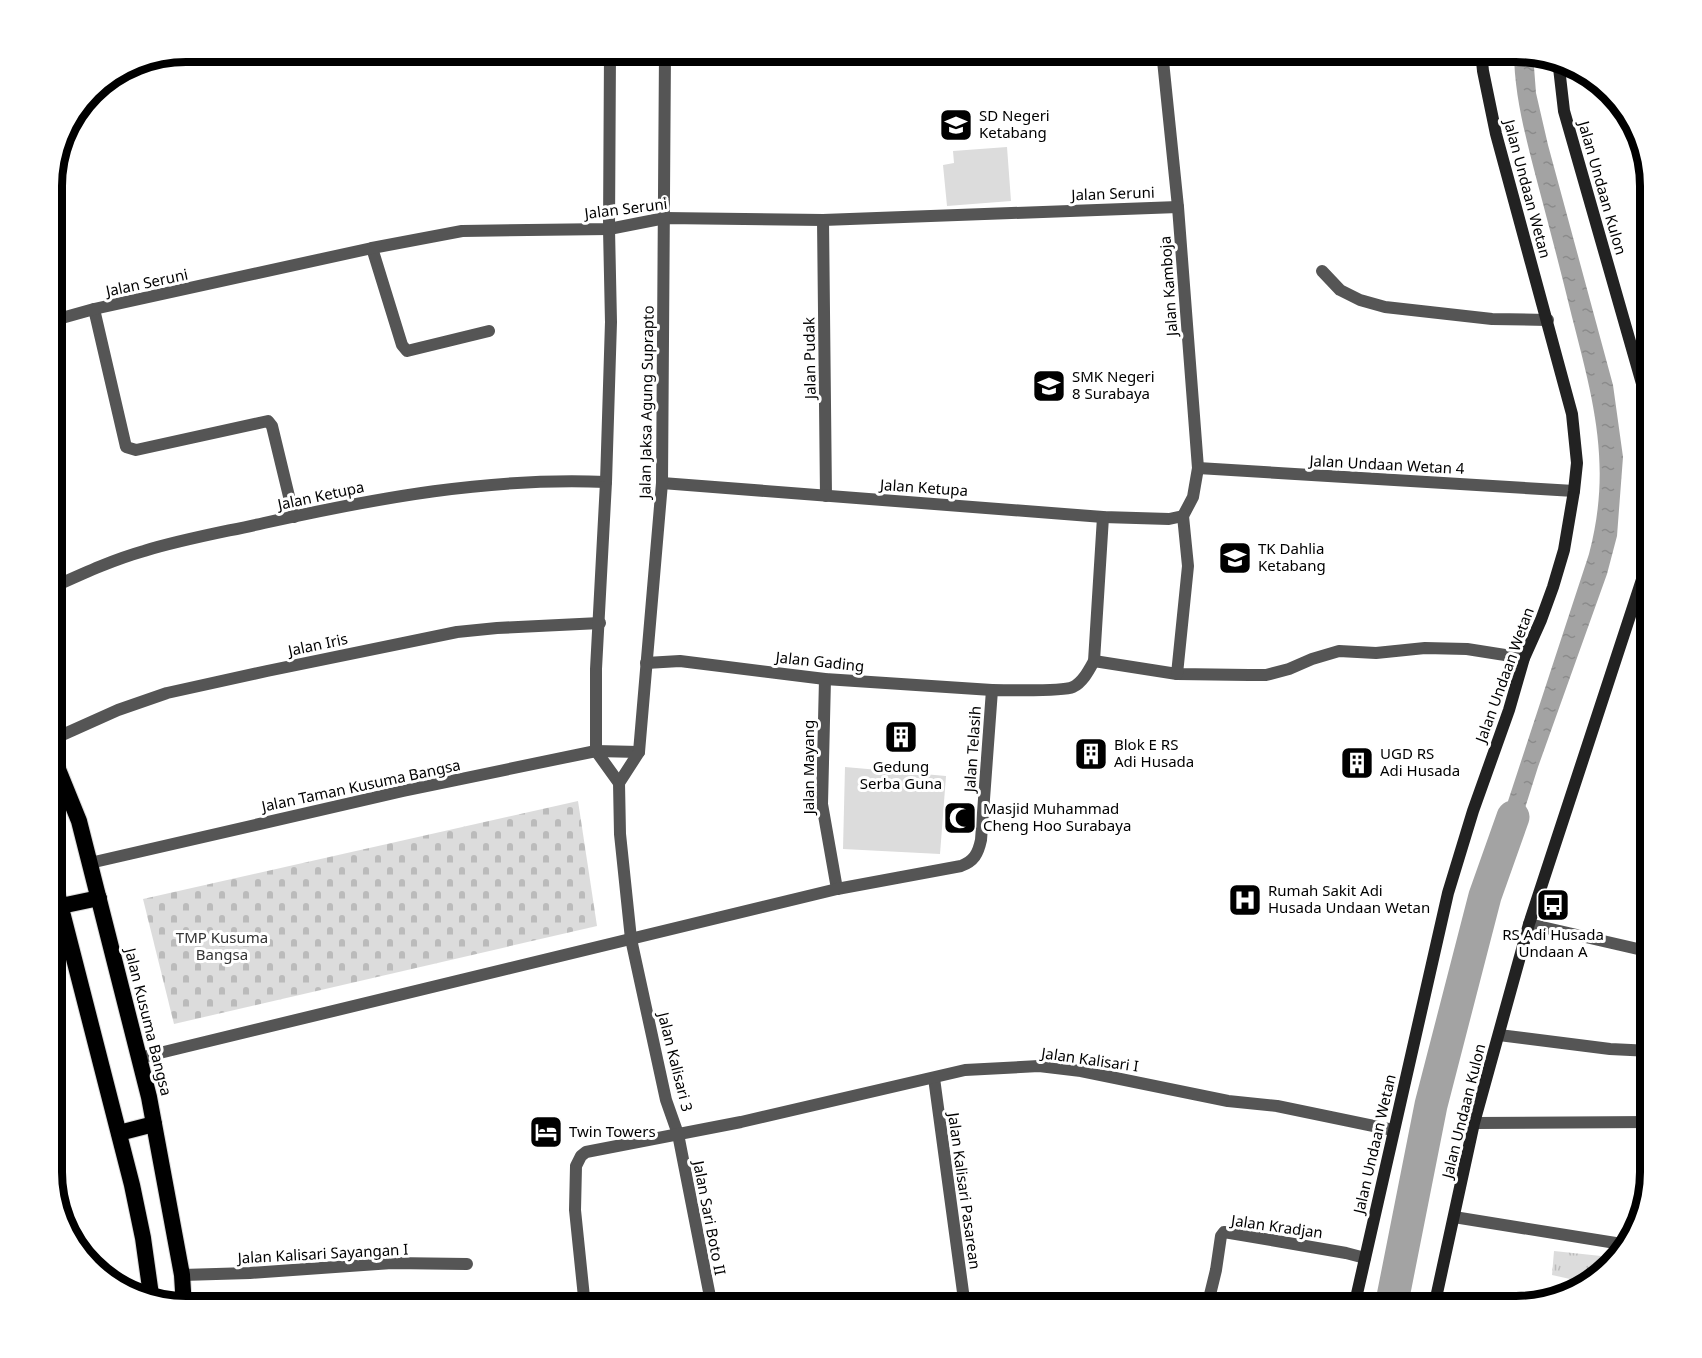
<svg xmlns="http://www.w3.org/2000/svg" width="1702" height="1358" viewBox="0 0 1702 1358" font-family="'Noto Sans',sans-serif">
<defs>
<pattern id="grass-tufts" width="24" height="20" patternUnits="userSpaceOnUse" patternTransform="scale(1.5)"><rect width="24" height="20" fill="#dcdcdc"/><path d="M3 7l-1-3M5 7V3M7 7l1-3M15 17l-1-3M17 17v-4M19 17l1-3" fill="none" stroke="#bbb"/></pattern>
<pattern id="cemetery-stones" width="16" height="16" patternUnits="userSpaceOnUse" patternTransform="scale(1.5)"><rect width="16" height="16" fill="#dcdcdc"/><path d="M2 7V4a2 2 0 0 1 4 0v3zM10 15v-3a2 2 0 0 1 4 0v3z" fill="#bbb"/></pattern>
<pattern id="water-ripples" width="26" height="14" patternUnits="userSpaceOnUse" patternTransform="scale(1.5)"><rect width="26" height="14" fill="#a3a3a3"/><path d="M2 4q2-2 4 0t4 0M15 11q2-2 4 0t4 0" fill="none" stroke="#8b8b8b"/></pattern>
</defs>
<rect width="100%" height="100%" fill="#fff"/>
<path fill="url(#grass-tufts)" d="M1554,1251l66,7 -44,35 -7,2 1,-16 -18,-4z"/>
<path fill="url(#cemetery-stones)" d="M578,801l19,125 -423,98 -31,-125z"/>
<g fill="#dcdcdc">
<path d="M1007,147l4,54 -64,5 -4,-41 11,-2 -1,-12z"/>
<path d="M845,767l101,9 -6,78 -97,-5z"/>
</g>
<path fill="url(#water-ripples)" d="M1514,51l19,3 3,39 12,52 65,240 10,72 -6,79 -10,38 -69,193 -30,95 -18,-6 99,-302c23,-87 5,-152 -17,-237 -11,-45 -23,-91 -35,-136 -11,-43 -23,-86 -23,-130z"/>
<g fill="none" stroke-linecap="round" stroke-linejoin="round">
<path stroke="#a3a3a3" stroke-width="33" d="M1391,1307l40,-202 54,-209 28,-79"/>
<g stroke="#dbdbdb" stroke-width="18">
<g id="trunk">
<path d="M51,752l28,69 70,276 33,178 2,32"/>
<path d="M51,869l81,316 11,53 9,64"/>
<path d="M61,906l38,-8"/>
<path d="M119,1133l35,-9"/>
</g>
</g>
<g stroke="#555" stroke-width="12">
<path d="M1162,51l16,156 20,261 -5,29 -10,19"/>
<path d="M823,220l3,276"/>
<path d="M372,248l30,97 5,6 82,-20"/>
<path d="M1322,271l18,19 20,10 25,7 107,12 56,1"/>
<path d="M94,309l32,138 10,3 132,-29 4,5 22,91"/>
<path d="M51,321l43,-12 278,-61 90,-17 147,-2 56,-11 158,2 355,-13"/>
<path d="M1198,468l376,23"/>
<path d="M662,483l441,34 66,2 14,-3"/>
<path d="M51,588c31,-14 61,-28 93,-37 39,-12 80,-19 120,-28 113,-25 226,-46 342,-41"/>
<path d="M1094,661l83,13 72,1h17l23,-6 23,-10 27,-8 37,2 49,-5 42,1 57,9"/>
<path d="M646,663l34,-2 145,18 167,11"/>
<path d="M1177,674l11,-108 -5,-50"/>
<path d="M825,679l-3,125 15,85"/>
<path d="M51,740l67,-30 49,-17 100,-22 190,-39 40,-4 103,-5"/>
<path d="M90,863l313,-72 193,-40 43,1"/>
<path d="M1529,924l122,28"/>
<path d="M1499,1035l111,14 41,2"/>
<path d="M139,1058l698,-169 124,-23c13,-5 17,-12 20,-26l11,-150c16,0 69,2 81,-3 10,-5 16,-17 21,-26l9,-144"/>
<path d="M934,1078l31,229"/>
<path d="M1474,1123l177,-1"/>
<path d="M678,1134l34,173"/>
<path d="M1454,1217l174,28"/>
<path d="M182,1275l68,-2 142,-10 75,1"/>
<path d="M1207,1307l9,-37 5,-34 3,-4 122,21 19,5"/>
</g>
<g stroke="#555" stroke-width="12">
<path d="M610,51l-1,178 2,93 -5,160 -10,187v82l23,32 1,51 11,105 35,161 12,34"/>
<path d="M619,783l20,-31 23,-269 3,-432"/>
<path d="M585,1307l-10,-97 1,-44 5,-10 5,-4 155,-30 224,-52 74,-4 42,5 147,30 49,5 116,24"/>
</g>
<g stroke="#222" stroke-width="12">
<path d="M1558,59l6,52 81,283 6,35"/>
<path d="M1354,1307l94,-414 25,-82 36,-101 15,-52 17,-38 12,-33 11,-37 10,-59 3,-28 -5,-49 -76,-280 -13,-63 -2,-20"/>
<path d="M1434,1307l40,-184 55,-199 122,-372"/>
</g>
<use href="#trunk" stroke="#000" stroke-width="16"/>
</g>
<defs>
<g id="school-square" transform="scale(1.725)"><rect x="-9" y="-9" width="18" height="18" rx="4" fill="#000" stroke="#fff"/><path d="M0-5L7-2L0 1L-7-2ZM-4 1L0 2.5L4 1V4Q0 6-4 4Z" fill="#fff"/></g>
<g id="building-square" transform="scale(1.725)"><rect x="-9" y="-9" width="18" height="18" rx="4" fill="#000" stroke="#fff"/><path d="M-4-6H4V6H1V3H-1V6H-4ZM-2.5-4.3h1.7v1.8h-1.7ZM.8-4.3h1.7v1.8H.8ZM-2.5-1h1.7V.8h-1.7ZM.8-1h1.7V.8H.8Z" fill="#fff"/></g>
<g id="mosque-square" transform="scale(1.725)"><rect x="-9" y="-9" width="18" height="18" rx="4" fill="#000" stroke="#fff"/><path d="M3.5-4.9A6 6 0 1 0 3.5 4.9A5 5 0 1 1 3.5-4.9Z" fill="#fff"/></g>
<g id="hospital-square" transform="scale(1.725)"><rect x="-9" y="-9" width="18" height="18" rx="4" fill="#000" stroke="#fff"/><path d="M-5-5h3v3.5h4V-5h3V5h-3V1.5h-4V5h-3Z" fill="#fff"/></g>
<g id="bus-square" transform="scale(1.725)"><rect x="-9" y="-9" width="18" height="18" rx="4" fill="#000" stroke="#fff"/><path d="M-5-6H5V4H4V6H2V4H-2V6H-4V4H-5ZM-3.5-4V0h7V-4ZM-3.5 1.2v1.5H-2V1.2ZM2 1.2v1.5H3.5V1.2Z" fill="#fff"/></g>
<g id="hotel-square" transform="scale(1.725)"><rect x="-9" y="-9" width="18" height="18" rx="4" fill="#000" stroke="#fff"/><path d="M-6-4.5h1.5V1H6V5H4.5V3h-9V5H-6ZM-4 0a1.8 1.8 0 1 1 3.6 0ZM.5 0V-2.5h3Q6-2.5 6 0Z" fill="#fff"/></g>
</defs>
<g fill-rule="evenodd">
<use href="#school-square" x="956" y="125"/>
<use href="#school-square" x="1049" y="386"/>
<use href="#school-square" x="1235" y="558"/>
<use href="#building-square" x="901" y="737"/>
<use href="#building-square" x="1091" y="754"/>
<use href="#building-square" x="1357" y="763"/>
<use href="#mosque-square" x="960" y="818"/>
<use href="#hospital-square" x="1245" y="900"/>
<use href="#bus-square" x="1553" y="905"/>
<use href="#hotel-square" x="546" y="1132"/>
</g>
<g text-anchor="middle" stroke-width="6" stroke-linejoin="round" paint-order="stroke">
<g font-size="15" fill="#000" stroke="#fff" text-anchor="start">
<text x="979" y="121">SD Negeri<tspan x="979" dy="17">Ketabang</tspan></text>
<text x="1072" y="382">SMK Negeri<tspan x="1072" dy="17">8 Surabaya</tspan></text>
<text x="1258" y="554">TK Dahlia<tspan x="1258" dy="17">Ketabang</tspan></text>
<text x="1114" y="750">Blok E RS<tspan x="1114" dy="17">Adi Husada</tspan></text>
<text x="1380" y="759">UGD RS<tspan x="1380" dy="17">Adi Husada</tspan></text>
<text x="901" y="772" text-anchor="middle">Gedung<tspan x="901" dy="17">Serba Guna</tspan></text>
<text x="983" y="814">Masjid Muhammad<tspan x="983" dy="17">Cheng Hoo Surabaya</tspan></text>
<text x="1268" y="896">Rumah Sakit Adi<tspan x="1268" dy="17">Husada Undaan Wetan</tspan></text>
<text x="1553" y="940" text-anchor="middle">RS Adi Husada<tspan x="1553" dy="17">Undaan A</tspan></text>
<text x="569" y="1137">Twin Towers</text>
</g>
<g font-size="15" fill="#000" stroke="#fff">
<text transform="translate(1602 188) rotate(74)" y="5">Jalan Undaan Kulon</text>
<text transform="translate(1527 189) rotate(75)" y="5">Jalan Undaan Wetan</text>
<text transform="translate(1113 194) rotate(-2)" y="5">Jalan Seruni</text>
<text transform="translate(626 209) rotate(-7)" y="5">Jalan Seruni</text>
<text transform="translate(147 283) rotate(-12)" y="5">Jalan Seruni</text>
<text transform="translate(1169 286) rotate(-94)" y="5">Jalan Kamboja</text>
<text transform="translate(810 358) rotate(-91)" y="5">Jalan Pudak</text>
<text transform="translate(647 402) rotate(-89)" y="5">Jalan Jaksa Agung Suprapto</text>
<text transform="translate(1387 465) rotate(3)" y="5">Jalan Undaan Wetan 4</text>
<text transform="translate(924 488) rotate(4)" y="5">Jalan Ketupa</text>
<text transform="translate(321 496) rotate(-12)" y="5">Jalan Ketupa</text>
<text transform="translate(318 645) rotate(-12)" y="5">Jalan Iris</text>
<text transform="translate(820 662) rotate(6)" y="5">Jalan Gading</text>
<text transform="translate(1505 675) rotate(-70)" y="5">Jalan Undaan Wetan</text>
<text transform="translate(973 749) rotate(-86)" y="5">Jalan Telasih</text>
<text transform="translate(809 767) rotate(-90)" y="5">Jalan Mayang</text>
<text transform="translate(361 786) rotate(-12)" y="5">Jalan Taman Kusuma Bangsa</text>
<text transform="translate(148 1022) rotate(76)" y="5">Jalan Kusuma Bangsa</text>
<text transform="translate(1090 1060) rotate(8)" y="5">Jalan Kalisari I</text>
<text transform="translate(675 1062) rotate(76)" y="5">Jalan Kalisari 3</text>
<text transform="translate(1464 1111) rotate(-76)" y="5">Jalan Undaan Kulon</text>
<text transform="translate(1375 1144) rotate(-77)" y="5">Jalan Undaan Wetan</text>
<text transform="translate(964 1191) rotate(82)" y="5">Jalan Kalisari Pasarean</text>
<text transform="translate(709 1218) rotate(79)" y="5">Jalan Sari Boto II</text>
<text transform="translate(1277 1227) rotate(8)" y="5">Jalan Kradjan</text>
<text transform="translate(323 1254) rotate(-3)" y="5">Jalan Kalisari Sayangan I</text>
</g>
<g font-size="15" fill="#333" stroke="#fff">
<text x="222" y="943">TMP Kusuma<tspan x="222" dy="17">Bangsa</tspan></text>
</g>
</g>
<path d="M0 0H1702V1358H0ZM186 62H1516A124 124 0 0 1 1640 186V1172A124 124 0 0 1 1516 1296H186A124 124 0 0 1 62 1172V186A124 124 0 0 1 186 62Z" fill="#fff" fill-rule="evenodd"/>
<path fill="none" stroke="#000" stroke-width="8" d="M186 62H1516A124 124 0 0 1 1640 186V1172A124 124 0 0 1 1516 1296H186A124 124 0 0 1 62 1172V186A124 124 0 0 1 186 62Z"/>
</svg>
